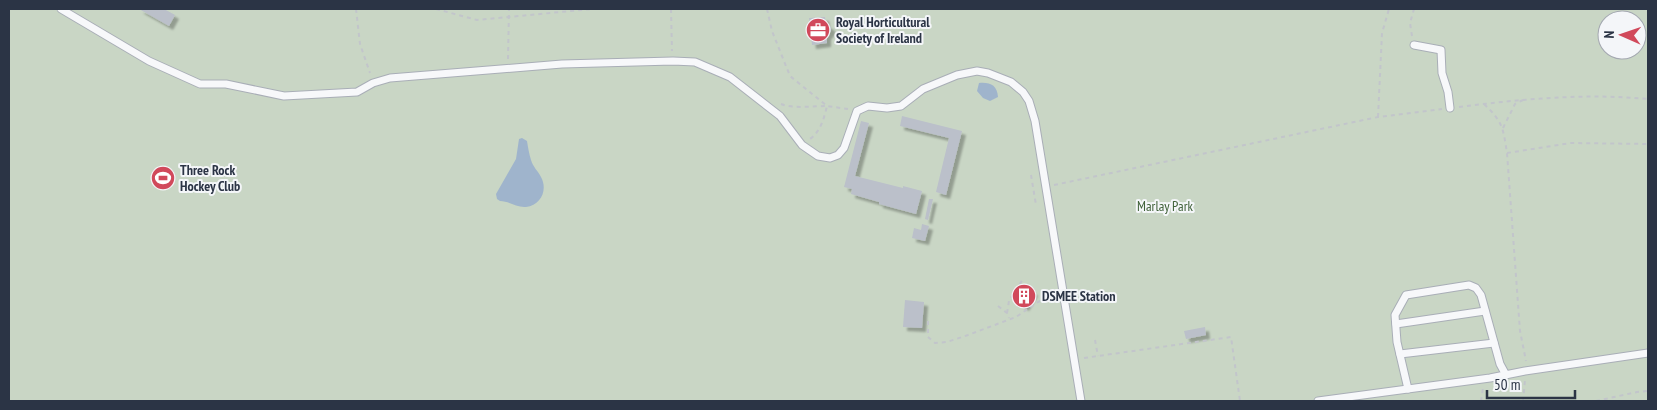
<svg xmlns="http://www.w3.org/2000/svg" width="1657" height="410" viewBox="0 0 1657 410" font-family="'PT Sans Narrow',sans-serif">
<defs>
<filter id="shadow"><feDropShadow dx="4" dy="4" stdDeviation="1" flood-color="#0004"/></filter>
</defs>
<rect width="100%" height="100%" fill="#e4e7ec"/>
<path fill="#c9d6c5" fill-rule="evenodd" d="M9,9h1639v392h-1639zM1607,20h30v30h-30z"/>
<g fill="#9fb4cc">
<path d="M979,83c11,-1 18,2 19,14l-8,4 -7,-3 -6,-7z"/>
<path d="M522,138l5,3c1,6 2,13 4,19 2,7 7,11 10,17 7,13 0,28 -15,30 -9,1 -17,-6 -26,-6l-3,-2 -1,-5 20,-35 3,-20z"/>
</g>
<g fill="#bbc0ca" filter="url(#shadow)">
<path d="M139,9h25l11,6 -6,11z"/>
<path d="M825,17l1,7 5,3v4l-4,5v7l-15,2 -3,-27z"/>
<path d="M902,116l60,15 -16,64 -10,-3 13,-54 -49,-12z"/>
<path d="M861,121l8,2 -14,53 48,12v-2l19,5 -6,23 -37,-10v-2l-28,-8 1,-5 -8,-2z"/>
<path d="M929,199h4l-5,21 -3,-1z"/>
<path d="M922,224l7,2 -4,15 -13,-3 2,-10 7,2z"/>
<path d="M1023,285l11,7 -9,15 -11,-7z"/>
<path d="M905,300l19,2 -2,26 -19,-1z"/>
<path d="M1205,327l1,8 -20,4 -2,-8z"/>
</g>
<g fill="none" stroke-linecap="round" stroke-linejoin="round">
<g stroke="#a9aeb7" stroke-width="9">
<g id="lane">
<path d="M61,9l88,52 51,23h26l58,12 73,-4 16,-9 17,-5 172,-14 111,-3 22,1 35,15 50,39 22,29 16,11 12,2 8,-3 6,-7 13,-37 11,-5 19,2 14,-2 22,-17 34,-14 20,-4 11,2 23,9 12,10 6,9 6,20 46,280"/>
<path d="M1414,45l27,5 1,23 6,19 2,16"/>
<path d="M1396,324l89,-13"/>
<path d="M1400,354l94,-11"/>
<path d="M1408,389l-11,-47 -2,-27 11,-20 63,-10 7,3 5,7 19,69 6,11"/>
<path d="M1318,401l172,-23 35,-7 123,-18"/>
</g>
</g>
<g stroke="#c2c5cb" stroke-width="2" stroke-dasharray="4 4" stroke-linecap="butt">
<path d="M356,9l4,35 10,29"/>
<path d="M436,9l41,11 115,-11"/>
<path d="M671,9l1,42"/>
<path d="M767,9l5,22 18,45 37,30 21,3"/>
<path d="M1412,36l-2,-13 4,-14"/>
<path d="M508,59l1,-50"/>
<path d="M781,104c13,5 32,2 46,2 -3,12 -6,25 -17,33"/>
<path d="M1484,104c19,18 19,24 23,49l13,178 6,30"/>
<path d="M1459,107c63,-8 126,-14 189,-8"/>
<path d="M1378,117l4,-84 7,-24"/>
<path d="M1503,128l12,-24 8,-4"/>
<path d="M1507,153l64,-10 77,1"/>
<path d="M1031,175l5,30"/>
<path d="M1054,185l324,-68 64,-8"/>
<path d="M998,306l9,7 2,5"/>
<path d="M1007,313l2,-12 14,-22"/>
<path d="M928,321v16l7,6 12,-1 21,-7 48,-18 22,-15 15,-7"/>
<path d="M1095,340l3,16"/>
<path d="M1084,358l147,-21 9,64"/>
<path d="M1481,401l2,-13"/>
<path d="M1523,401l2,-21"/>
<path d="M1596,401l41,-9 11,-1"/>
</g>
<use href="#lane" stroke="#f7f8fa" stroke-width="7"/>
</g>
<defs>
<g id="office-disc" transform="scale(1.25)"><circle r="9.5" fill="#d1495b" stroke="#f4f6f9"/><path d="M-6-3h4V-5.5h4V-3h4V5H-6ZM-1-4.5V-3h2v-1.5ZM-6 0V1H6V0Z" fill="#fff"/></g>
<g id="stadium-disc" transform="scale(1.25)"><circle r="9.5" fill="#d1495b" stroke="#f4f6f9"/><path d="M0-5a6.5 5 0 1 0 0 10a6.5 5 0 1 0 0-10ZM-3.5-1.8h7v3.6h-7Z" fill="#fff"/></g>
<g id="building-disc" transform="scale(1.25)"><circle r="9.5" fill="#d1495b" stroke="#f4f6f9"/><path d="M-4-6H4V6H1V3H-1V6H-4ZM-2.5-4.3h1.7v1.8h-1.7ZM.8-4.3h1.7v1.8H.8ZM-2.5-1h1.7V.8h-1.7ZM.8-1h1.7V.8H.8Z" fill="#fff"/></g>
</defs>
<g fill-rule="evenodd">
<use href="#office-disc" x="818" y="30"/>
<use href="#stadium-disc" x="163" y="178"/>
<use href="#building-disc" x="1024" y="296"/>
</g>
<g text-anchor="middle" stroke-width="4" stroke-linejoin="round" paint-order="stroke">
<g font-size="14" font-weight="bold" fill="#2b3445" stroke="#f4f6f9" text-anchor="start">
<text x="836" y="27">Royal Horticultural<tspan x="836" dy="16">Society of Ireland</tspan></text>
<text x="180" y="175">Three Rock<tspan x="180" dy="16">Hockey Club</tspan></text>
<text x="1042" y="301">DSMEE Station</text>
</g>
<g font-size="14" fill="#3f6138" stroke="#f4f6f9">
<text x="1165" y="211">Marlay Park</text>
</g>
</g>
<rect width="1657" height="410" fill="none" stroke="#2b3445" stroke-width="20"/>
<g transform="translate(1622 35) rotate(272)"><circle r="24" fill="#f4f6f9" stroke="#a4a8b1"/>
<path d="M0-4L9 19L0 12L-9 19Z" fill="#d1495b"/>
<text y="-8" font-size="14" font-weight="bold" text-anchor="middle" fill="#2b3445">N</text>
</g>
<path d="M1487 390v8h88v-8" fill="none" stroke="#2b3445" stroke-width="2.5"/>
<text x="1494" y="390" font-size="15" fill="#2b3445" stroke="#f4f6f9" stroke-width="4" paint-order="stroke">50 m</text>
</svg>
